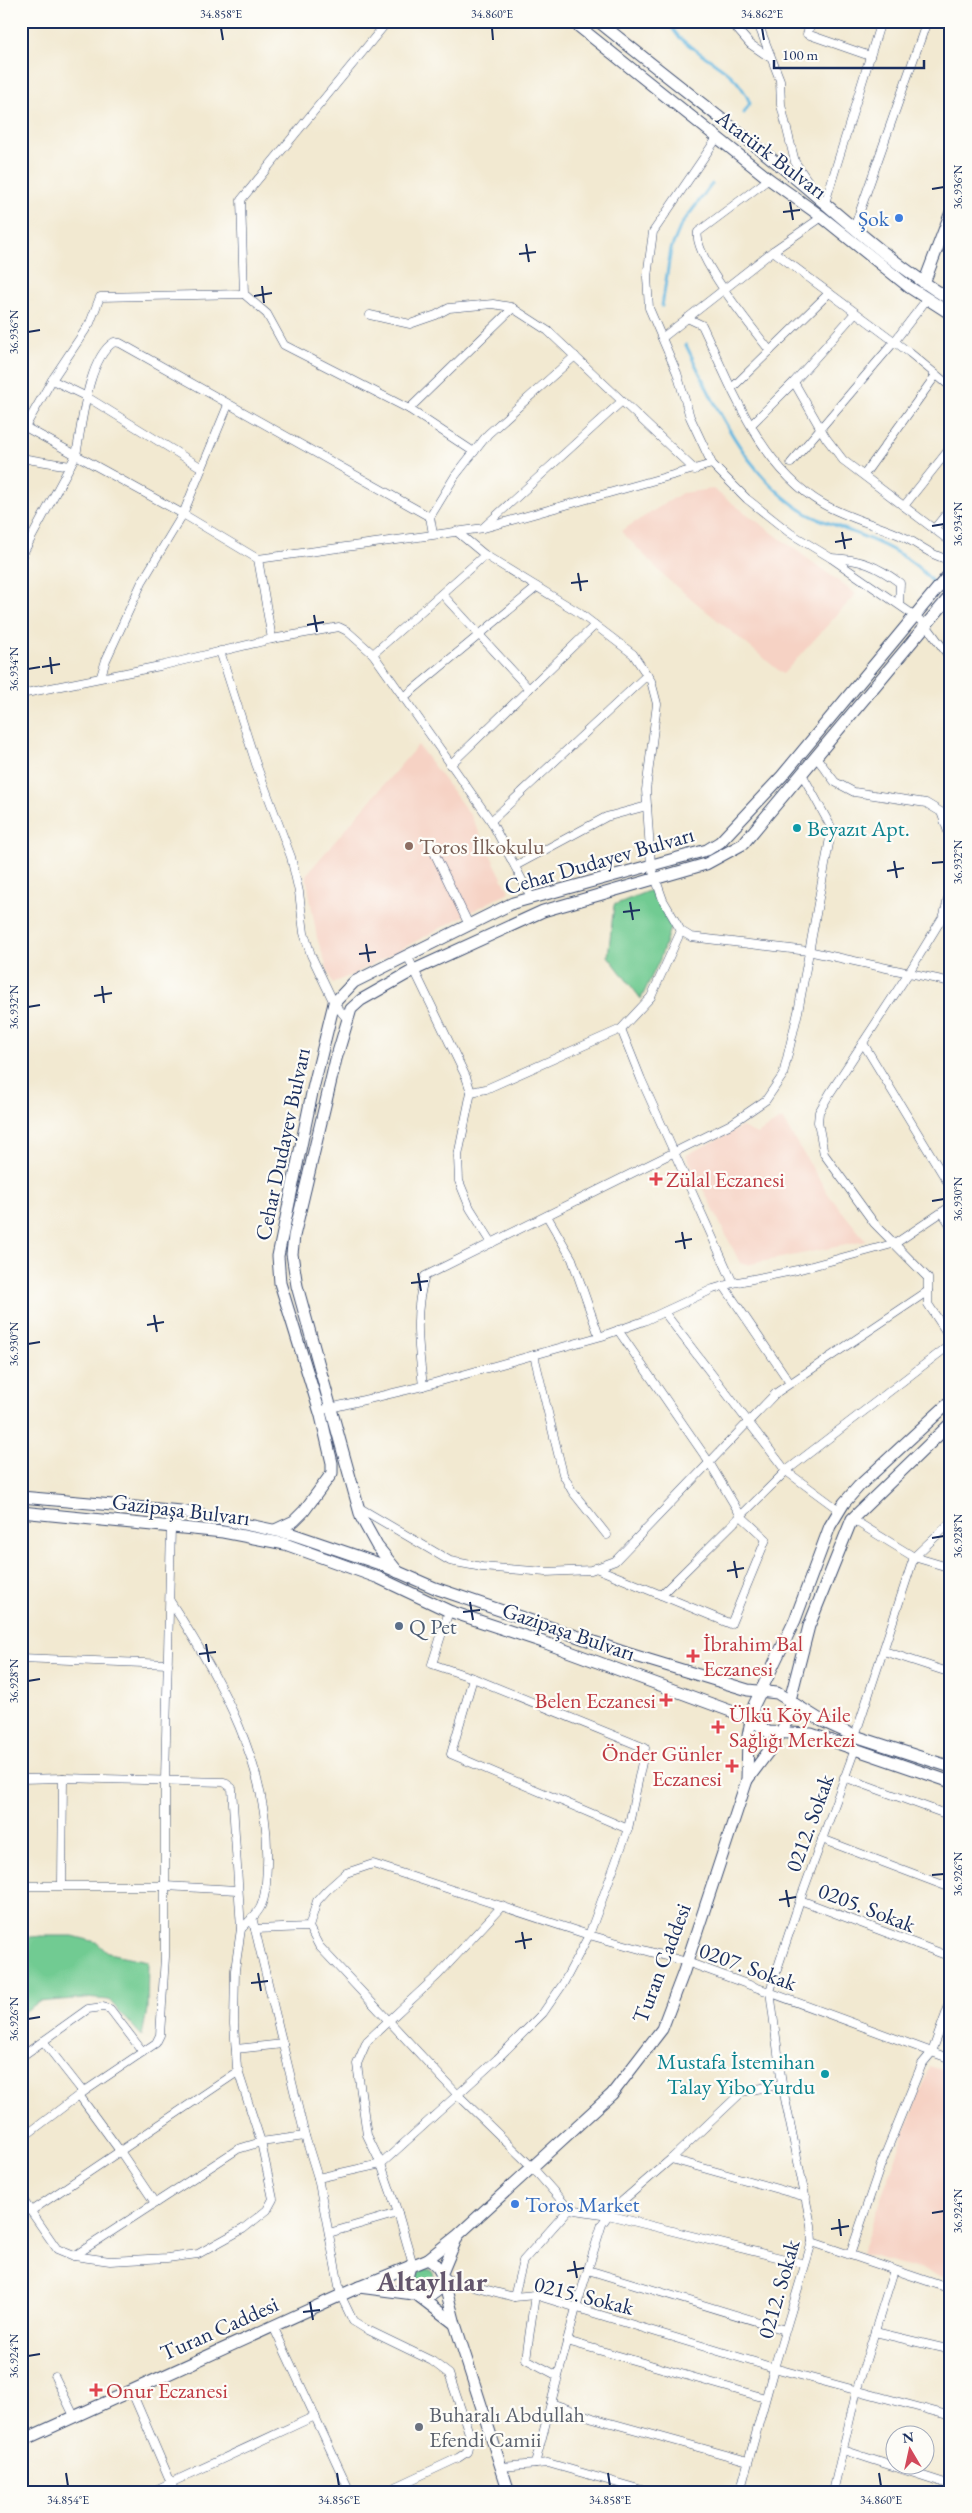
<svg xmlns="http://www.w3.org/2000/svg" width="972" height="2513" viewBox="0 0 972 2513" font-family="'EB Garamond',serif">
<rect width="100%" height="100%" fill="#fdfcf7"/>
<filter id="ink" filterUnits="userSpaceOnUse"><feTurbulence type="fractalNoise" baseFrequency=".02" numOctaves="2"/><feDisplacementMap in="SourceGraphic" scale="10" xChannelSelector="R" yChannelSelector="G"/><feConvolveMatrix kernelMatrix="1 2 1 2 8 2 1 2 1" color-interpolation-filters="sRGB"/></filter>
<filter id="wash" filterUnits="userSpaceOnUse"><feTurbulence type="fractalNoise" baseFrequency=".0096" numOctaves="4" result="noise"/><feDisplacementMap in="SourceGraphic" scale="20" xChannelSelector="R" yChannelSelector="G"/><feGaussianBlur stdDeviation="1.12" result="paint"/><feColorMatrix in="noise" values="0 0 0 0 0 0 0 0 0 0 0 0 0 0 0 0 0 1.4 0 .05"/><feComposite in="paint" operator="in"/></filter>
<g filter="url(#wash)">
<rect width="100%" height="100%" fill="#f2e9d1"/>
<g fill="#f6d2c4">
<path d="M713,489l143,105 -73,80 -117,-96 -45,-47 61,-38z"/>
<path d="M418,745l53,71 38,76 -155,82 -22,9 -15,-45 -11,-63z"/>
<path d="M782,1119l47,76 37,46 -120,24 -6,-2 -54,-108 56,-28 15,7z"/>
<path d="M929,2066l22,7v205l-90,-25z"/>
</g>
<g fill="#71cb92" stroke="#467d78">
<path d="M653,889l18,36 -11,34 -19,40 -33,-43 6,-51z"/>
<path d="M41,1936h32l23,6 12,11 40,8 -1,49 -5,26 -33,-36 -24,-2 -46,4 -18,12v-76z"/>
<circle cx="426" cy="2277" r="8"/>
</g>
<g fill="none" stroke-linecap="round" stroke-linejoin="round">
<g stroke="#65b7e0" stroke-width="3">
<path d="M668,21c3,5 7,12 11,16 26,24 56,30 71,66l-6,10"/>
<path d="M662,306l9,-57 10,-24 31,-41"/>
<path d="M686,345c30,61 59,131 120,168 12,7 25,10 38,16 32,12 68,26 90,55"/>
</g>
</g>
</g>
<g filter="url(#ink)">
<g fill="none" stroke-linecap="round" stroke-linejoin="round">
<g stroke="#3b4b6f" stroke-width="9">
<g id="street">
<path d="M388,21l-147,179 3,94 23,20 17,31 125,64 65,43"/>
<path d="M730,21l20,23 19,13"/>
<path d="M757,21l23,59 1,25 14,57 19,28"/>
<path d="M812,21l-5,13 63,22"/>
<path d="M717,138l-64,94 -6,45 2,31 28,65 13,44 22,47 35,35 43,34 41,25 84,58 11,9 25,34"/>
<path d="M769,179l-71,53c-6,23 56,98 72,119"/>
<path d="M825,203l56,-182"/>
<path d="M854,228l73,-207"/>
<path d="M773,251l137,102 41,34"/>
<path d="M370,315l40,9 26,-9 13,-7 44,-4 18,3 37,24 147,139"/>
<path d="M687,318l15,7c30,63 58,143 121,179 23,13 50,20 74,30 19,7 34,23 54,26"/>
<path d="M662,338l111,-87 49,-34"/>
<path d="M52,380l35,17 115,71"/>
<path d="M794,382l32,56 17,22 108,82"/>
<path d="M733,387l96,-94"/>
<path d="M409,409l104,-101"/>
<path d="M751,425l43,-43 61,-69"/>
<path d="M21,458l49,8"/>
<path d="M791,463l103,-121 33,-43"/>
<path d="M864,475l72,-100"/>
<path d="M904,506l47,-59"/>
<path d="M485,526l137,-125"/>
<path d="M934,529l17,-21"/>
<path d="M456,531l29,24 93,57 17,13 38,29 18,27 6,23 -11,86 5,76 12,34 18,31 10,6 117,14 143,31"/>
<path d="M433,534l-3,-17 25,-41 33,-42 87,-78"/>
<path d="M21,557l55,-102 -51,-28 27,-47 38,-57 10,-26 144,-3"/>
<path d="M831,558c30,1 46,8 69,25l-1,21"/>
<path d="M258,559l226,-31 228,-64"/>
<path d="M442,594l87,95"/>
<path d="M272,639l-14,-80 -75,-45 -107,-59c6,-29 11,-96 38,-113l6,1 310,174"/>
<path d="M220,651l36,113 35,93 8,35 5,41 7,22 23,48 13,16"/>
<path d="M373,654l112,-99"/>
<path d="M101,676l5,-16 36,-78 41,-68 45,-109"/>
<path d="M21,694l139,-28 112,-27 67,-12 8,4 26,23 118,167 40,76"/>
<path d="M403,698l134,-111"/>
<path d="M816,757l19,25 19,10 72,11 15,9 10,28"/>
<path d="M450,765l145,-140"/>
<path d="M491,821l156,-146"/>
<path d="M430,844l39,81"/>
<path d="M515,866l91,-49 41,-11"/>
<path d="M951,887l-7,28 -36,59 -78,119 -11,19 -1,10 6,32 50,69 54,55v26l23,35"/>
<path d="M407,955l59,122 5,15 -13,64 1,25 11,27 22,35"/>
<path d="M621,1029l20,50 92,204"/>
<path d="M863,1043l88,145"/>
<path d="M471,1092l15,-3 135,-60 30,-32 30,-66"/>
<path d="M942,1212l9,14"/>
<path d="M547,1216l25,43 27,77"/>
<path d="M724,1286l66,97"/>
<path d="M664,1312l122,159 53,39"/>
<path d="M534,1355l29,119 9,17 35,44"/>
<path d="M423,1386c-4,-37 -10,-73 2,-110l306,-152 35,-24 17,-25 15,-63 32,-174 1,-11 -29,-53"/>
<path d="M326,1409l97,-23 179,-50 42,-15 69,-32 20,-6 64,-13 99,-27 55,-37"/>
<path d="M358,1507l92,54 32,6 64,5 45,-2 24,-9 161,-168 152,-102"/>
<path d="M852,1519l62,38 37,11"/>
<path d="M596,1568l135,56 35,-85 -25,-23 -32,-54 -91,-132"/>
<path d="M661,1595l125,-124 165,-127"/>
<path d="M170,1601c51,78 101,168 97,264 -1,14 0,28 -6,41 -3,8 -13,16 -20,23"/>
<path d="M884,1651l67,22"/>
<path d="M21,1658l147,6"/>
<path d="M473,1678l-22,76 177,75"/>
<path d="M855,1736l59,-179 37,-35"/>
<path d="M844,1777l107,39"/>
<path d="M21,1779l42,-1 161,4 8,6 9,141 -6,41 -1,54 3,44 24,74 12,57 -6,11 -24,19 -45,25 -31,4 -57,3 -36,-5 -17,-7 -36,-52"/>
<path d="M822,1839l129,49"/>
<path d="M62,1884l1,-106"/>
<path d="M21,1886h144l72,4"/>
<path d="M800,1900l151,57"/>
<path d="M252,1917l53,219 13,42 23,118 12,25 13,8 66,32 17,13 21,62 -3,16 -9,6 -73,34"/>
<path d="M255,1929l54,-2"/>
<path d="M43,2041l40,51"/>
<path d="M236,2049l47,-5"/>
<path d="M21,2057l67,-48 15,-2 7,2 33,43"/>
<path d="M79,2095l41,56 35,52"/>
<path d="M21,2139l58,-44 77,-52 4,-8 5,-78v-177l6,-254"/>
<path d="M671,2159l135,38"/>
<path d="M318,2178l63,-14 116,-105 46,-46 20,-29 26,-49 39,-106 17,-81 -172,-70 -41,-14 17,-53"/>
<path d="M31,2211l208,-140"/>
<path d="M398,2213l-17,-49 -14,-29 -10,-71 10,-23 71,-66 64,-69"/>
<path d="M329,2233l69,-20 15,52"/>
<path d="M812,2242l139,47"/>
<path d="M850,2255l30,-88 42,-103 10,-12 19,-52"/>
<path d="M74,2256l164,-107 23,-7 44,-6"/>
<path d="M805,2264l-197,-49 -39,-6 -37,-42 -74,-72 -139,-149 -10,-19 8,-26 10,-11 19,-17 27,-9 216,71 98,27 264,97"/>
<path d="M588,2270l197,60"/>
<path d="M443,2278l71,19 21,-2 239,73 177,48"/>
<path d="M535,2295l-9,64 32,17"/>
<path d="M514,2297l9,-36 46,-52"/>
<path d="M273,2326l77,166"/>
<path d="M875,2332l76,18"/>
<path d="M567,2341l198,57"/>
<path d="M55,2377l19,39"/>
<path d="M131,2390l44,102"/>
<path d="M843,2450l108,35"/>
<path d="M748,2461l-155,-43 -42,-15 25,-95 26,-84 10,-14 59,-51 71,-67 40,-8"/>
<path d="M535,2464l16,-61"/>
<path d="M502,2467l46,-4 101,29"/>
<path d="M151,2492l164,-76"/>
<path d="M740,2492l34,-124 38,-126 -1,-17 -29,-141 -12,-93 30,-91 55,-151"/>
<path d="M833,2492l24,-103 37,-119"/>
</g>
</g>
<g stroke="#3b4b6f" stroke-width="13">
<g id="secondary">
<path d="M572,21l197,158 53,38 87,70 42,27"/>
<path d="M598,21c54,44 110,87 164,130 63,50 120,107 189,149"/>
<path d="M924,283l27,-71"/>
<path d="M21,1497l160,14 111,23 88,30 55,24 191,65 122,37 29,3 45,28 33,15 96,31"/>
<path d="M21,1512l202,20 62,12 94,34 70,33 94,31 193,71 15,6 17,13 43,2 140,48"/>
<path d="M275,1530l19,-9 10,-10 28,-38v-10l-11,-47 -41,-133 -2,-27 34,-163 22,-90 20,-21 159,-79 194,-53 13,-8 62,-66 169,-204"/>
<path d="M398,1572l-21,-26 -16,-29 -64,-231 -5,-32 2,-18 42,-177 15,-50 10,-9 53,-30 129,-59 163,-47 37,-20 208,-249"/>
<path d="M747,1780l27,-36 14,-25 2,-19 19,-74 43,-107 99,-96"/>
<path d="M410,2266l-4,15 6,10 43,33"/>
<path d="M442,2273l15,-36"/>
<path d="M443,2278l12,46 54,168"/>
<path d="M359,2287l70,9c20,-9 15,-27 -1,-37"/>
<path d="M21,2441l338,-154 69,-28 30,-24 154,-141 50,-65 21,-55 64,-194 1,-44 6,-31 41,-85 35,-94 14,-23 15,-17 92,-85"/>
</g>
</g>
<use href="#street" stroke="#fff" stroke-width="8"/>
<use href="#secondary" stroke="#fff" stroke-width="11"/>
</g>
</g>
<path fill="none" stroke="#1b2f5e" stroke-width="2" d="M221,28l2,12M492,28l1,12M762,28l2,12M932,189l12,-2M790,202l3,18M783,212l17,-2M526,244l3,18M519,254l17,-2M262,286l2,17M254,296l18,-3M28,332l12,-2M932,526l12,-2M842,532l3,17M835,542l17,-3M578,573l3,18M571,583l17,-2M314,615l3,17M307,625l17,-3M50,657l2,17M42,667l18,-3M28,669l12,-2M894,861l3,17M932,863l12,-1M887,871l17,-3M630,902l3,18M623,912l17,-2M366,944l3,18M359,954l17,-2M102,986l2,17M94,996l18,-3M28,1007l12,-2M932,1201l12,-2M682,1232l3,17M675,1242l17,-3M418,1273l3,18M411,1283l17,-2M154,1315l3,17M147,1325l17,-3M28,1344l12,-2M932,1538l12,-2M734,1561l3,17M727,1571l17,-3M470,1602l3,18M463,1612l17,-2M206,1644l3,18M199,1654l17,-2M28,1681l12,-2M932,1875l12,-1M786,1890l3,17M779,1900l17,-3M522,1932l3,17M515,1942l17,-3M258,1973l3,18M251,1983l17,-2M28,2019l12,-2M932,2213l12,-2M839,2219l2,17M831,2229l18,-3M574,2261l3,17M567,2271l17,-3M310,2302l3,18M303,2312l17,-2M28,2356l12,-2M66,2473l2,13M337,2473l2,13M608,2473l2,13M879,2473l2,13"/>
<g fill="#3f7fe0" stroke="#fdfcf7" stroke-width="2">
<circle cx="899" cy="218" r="5"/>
<circle cx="515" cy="2204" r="5"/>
</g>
<g fill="#0f9aa8" stroke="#fdfcf7" stroke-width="2">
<circle cx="797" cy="828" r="5"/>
<circle cx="825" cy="2074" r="5"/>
</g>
<circle fill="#8d6e63" stroke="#fdfcf7" stroke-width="2" cx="409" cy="846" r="5"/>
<g fill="#e0444e" stroke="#fdfcf7" stroke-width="2">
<path d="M653.5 1171.5h5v5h5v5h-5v5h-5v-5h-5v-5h5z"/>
<path d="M690.5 1648.5h5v5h5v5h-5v5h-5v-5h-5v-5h5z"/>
<path d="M663.5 1692.5h5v5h5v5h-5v5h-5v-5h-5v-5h5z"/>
<path d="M715.5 1719.5h5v5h5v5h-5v5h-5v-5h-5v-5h5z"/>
<path d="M729.5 1758.5h5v5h5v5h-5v5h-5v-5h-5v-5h5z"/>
<path d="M93.5 2382.5h5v5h5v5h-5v5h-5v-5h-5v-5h5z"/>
</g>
<circle fill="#5c6f8a" stroke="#fdfcf7" stroke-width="2" cx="399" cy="1626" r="5"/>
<circle fill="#6b7280" stroke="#fdfcf7" stroke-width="2" cx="419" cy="2427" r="5"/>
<g text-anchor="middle" stroke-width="4.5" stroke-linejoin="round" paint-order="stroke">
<g font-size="22" fill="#1b2f5e" stroke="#fdfcf7">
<text transform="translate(772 154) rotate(37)" y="8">Atatürk Bulvarı</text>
<text transform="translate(599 860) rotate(-16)" y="8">Cehar Dudayev Bulvarı</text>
<text transform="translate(282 1144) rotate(-78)" y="8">Cehar Dudayev Bulvarı</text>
<text transform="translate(181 1509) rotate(7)" y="8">Gazipaşa Bulvarı</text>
<text transform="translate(569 1631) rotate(19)" y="8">Gazipaşa Bulvarı</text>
<text transform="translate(809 1823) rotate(-70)" y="8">0212. Sokak</text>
<text transform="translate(867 1907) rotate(21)" y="8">0205. Sokak</text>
<text transform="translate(661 1963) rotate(-69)" y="8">Turan Caddesi</text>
<text transform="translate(748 1966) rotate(20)" y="8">0207. Sokak</text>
<text transform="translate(778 2289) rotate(-74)" y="8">0212. Sokak</text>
<text transform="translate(584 2295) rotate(14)" y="8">0215. Sokak</text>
<text transform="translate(219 2328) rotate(-24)" y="8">Turan Caddesi</text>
</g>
<g font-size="22" fill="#366cbe" stroke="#fdfcf7" text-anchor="end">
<text x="889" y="226">Şok</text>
<text x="525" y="2212" text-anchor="start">Toros Market</text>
</g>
<g font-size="22" fill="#0d838f" stroke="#fdfcf7" text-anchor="start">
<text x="807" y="836">Beyazıt Apt.</text>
<text x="815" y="2069" text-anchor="end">Mustafa İstemihan<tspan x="815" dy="25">Talay Yibo Yurdu</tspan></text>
</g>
<g font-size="22" fill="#785e54" stroke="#fdfcf7" text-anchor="start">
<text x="419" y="854">Toros İlkokulu</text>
</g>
<g font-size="22" fill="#be3a42" stroke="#fdfcf7" text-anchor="start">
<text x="666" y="1187">Zülal Eczanesi</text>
<text x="703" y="1651">İbrahim Bal<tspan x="703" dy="25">Eczanesi</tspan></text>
<text x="656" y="1708" text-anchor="end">Belen Eczanesi</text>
<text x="729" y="1722">Ülkü Köy Aile<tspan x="729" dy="25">Sağlığı Merkezi</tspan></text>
<text x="722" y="1761" text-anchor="end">Önder Günler<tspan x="722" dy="25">Eczanesi</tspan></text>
<text x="106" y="2398">Onur Eczanesi</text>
</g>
<g font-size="22" fill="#4e5e75" stroke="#fdfcf7" text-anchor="start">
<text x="409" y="1634">Q Pet</text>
</g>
<g font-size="22" fill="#5b616d" stroke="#fdfcf7" text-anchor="start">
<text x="429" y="2422">Buharalı Abdullah<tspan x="429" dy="25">Efendi Camii</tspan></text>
</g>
<g font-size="28" font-weight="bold" fill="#64576d" stroke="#fdfcf7">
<text x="432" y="2291">Altaylılar</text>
</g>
</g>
<rect width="972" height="2513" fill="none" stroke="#fdfcf7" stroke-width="55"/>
<g transform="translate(910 2450) rotate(351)"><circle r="24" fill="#fdfcf7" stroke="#a3aaba"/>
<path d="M0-4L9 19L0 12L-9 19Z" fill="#d1495b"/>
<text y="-8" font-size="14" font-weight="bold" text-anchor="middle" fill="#1b2f5e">N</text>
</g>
<path d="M774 60v8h150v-8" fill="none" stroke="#1b2f5e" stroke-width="2.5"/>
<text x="782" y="60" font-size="15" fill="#1b2f5e" stroke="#fdfcf7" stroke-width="4" paint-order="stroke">100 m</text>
<rect x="28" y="28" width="916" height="2458" fill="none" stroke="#1b2f5e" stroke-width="2"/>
<g font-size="12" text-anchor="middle" fill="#1b2f5e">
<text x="221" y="18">34.858°E</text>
<text x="492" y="18">34.860°E</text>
<text x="762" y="18">34.862°E</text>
<text transform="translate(958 187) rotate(-90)" y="4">36.936°N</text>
<text transform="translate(14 332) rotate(-90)" y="4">36.936°N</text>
<text transform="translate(958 524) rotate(-90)" y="4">36.934°N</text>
<text transform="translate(14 669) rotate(-90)" y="4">36.934°N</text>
<text transform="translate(958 862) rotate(-90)" y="4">36.932°N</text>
<text transform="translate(14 1007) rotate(-90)" y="4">36.932°N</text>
<text transform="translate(958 1199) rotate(-90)" y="4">36.930°N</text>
<text transform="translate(14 1344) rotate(-90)" y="4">36.930°N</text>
<text transform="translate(958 1536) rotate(-90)" y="4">36.928°N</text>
<text transform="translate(14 1681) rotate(-90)" y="4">36.928°N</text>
<text transform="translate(958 1874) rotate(-90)" y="4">36.926°N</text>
<text transform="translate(14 2019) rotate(-90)" y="4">36.926°N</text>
<text transform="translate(958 2211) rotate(-90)" y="4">36.924°N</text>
<text transform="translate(14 2356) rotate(-90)" y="4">36.924°N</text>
<text x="68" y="2504">34.854°E</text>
<text x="339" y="2504">34.856°E</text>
<text x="610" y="2504">34.858°E</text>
<text x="881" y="2504">34.860°E</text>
</g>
</svg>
